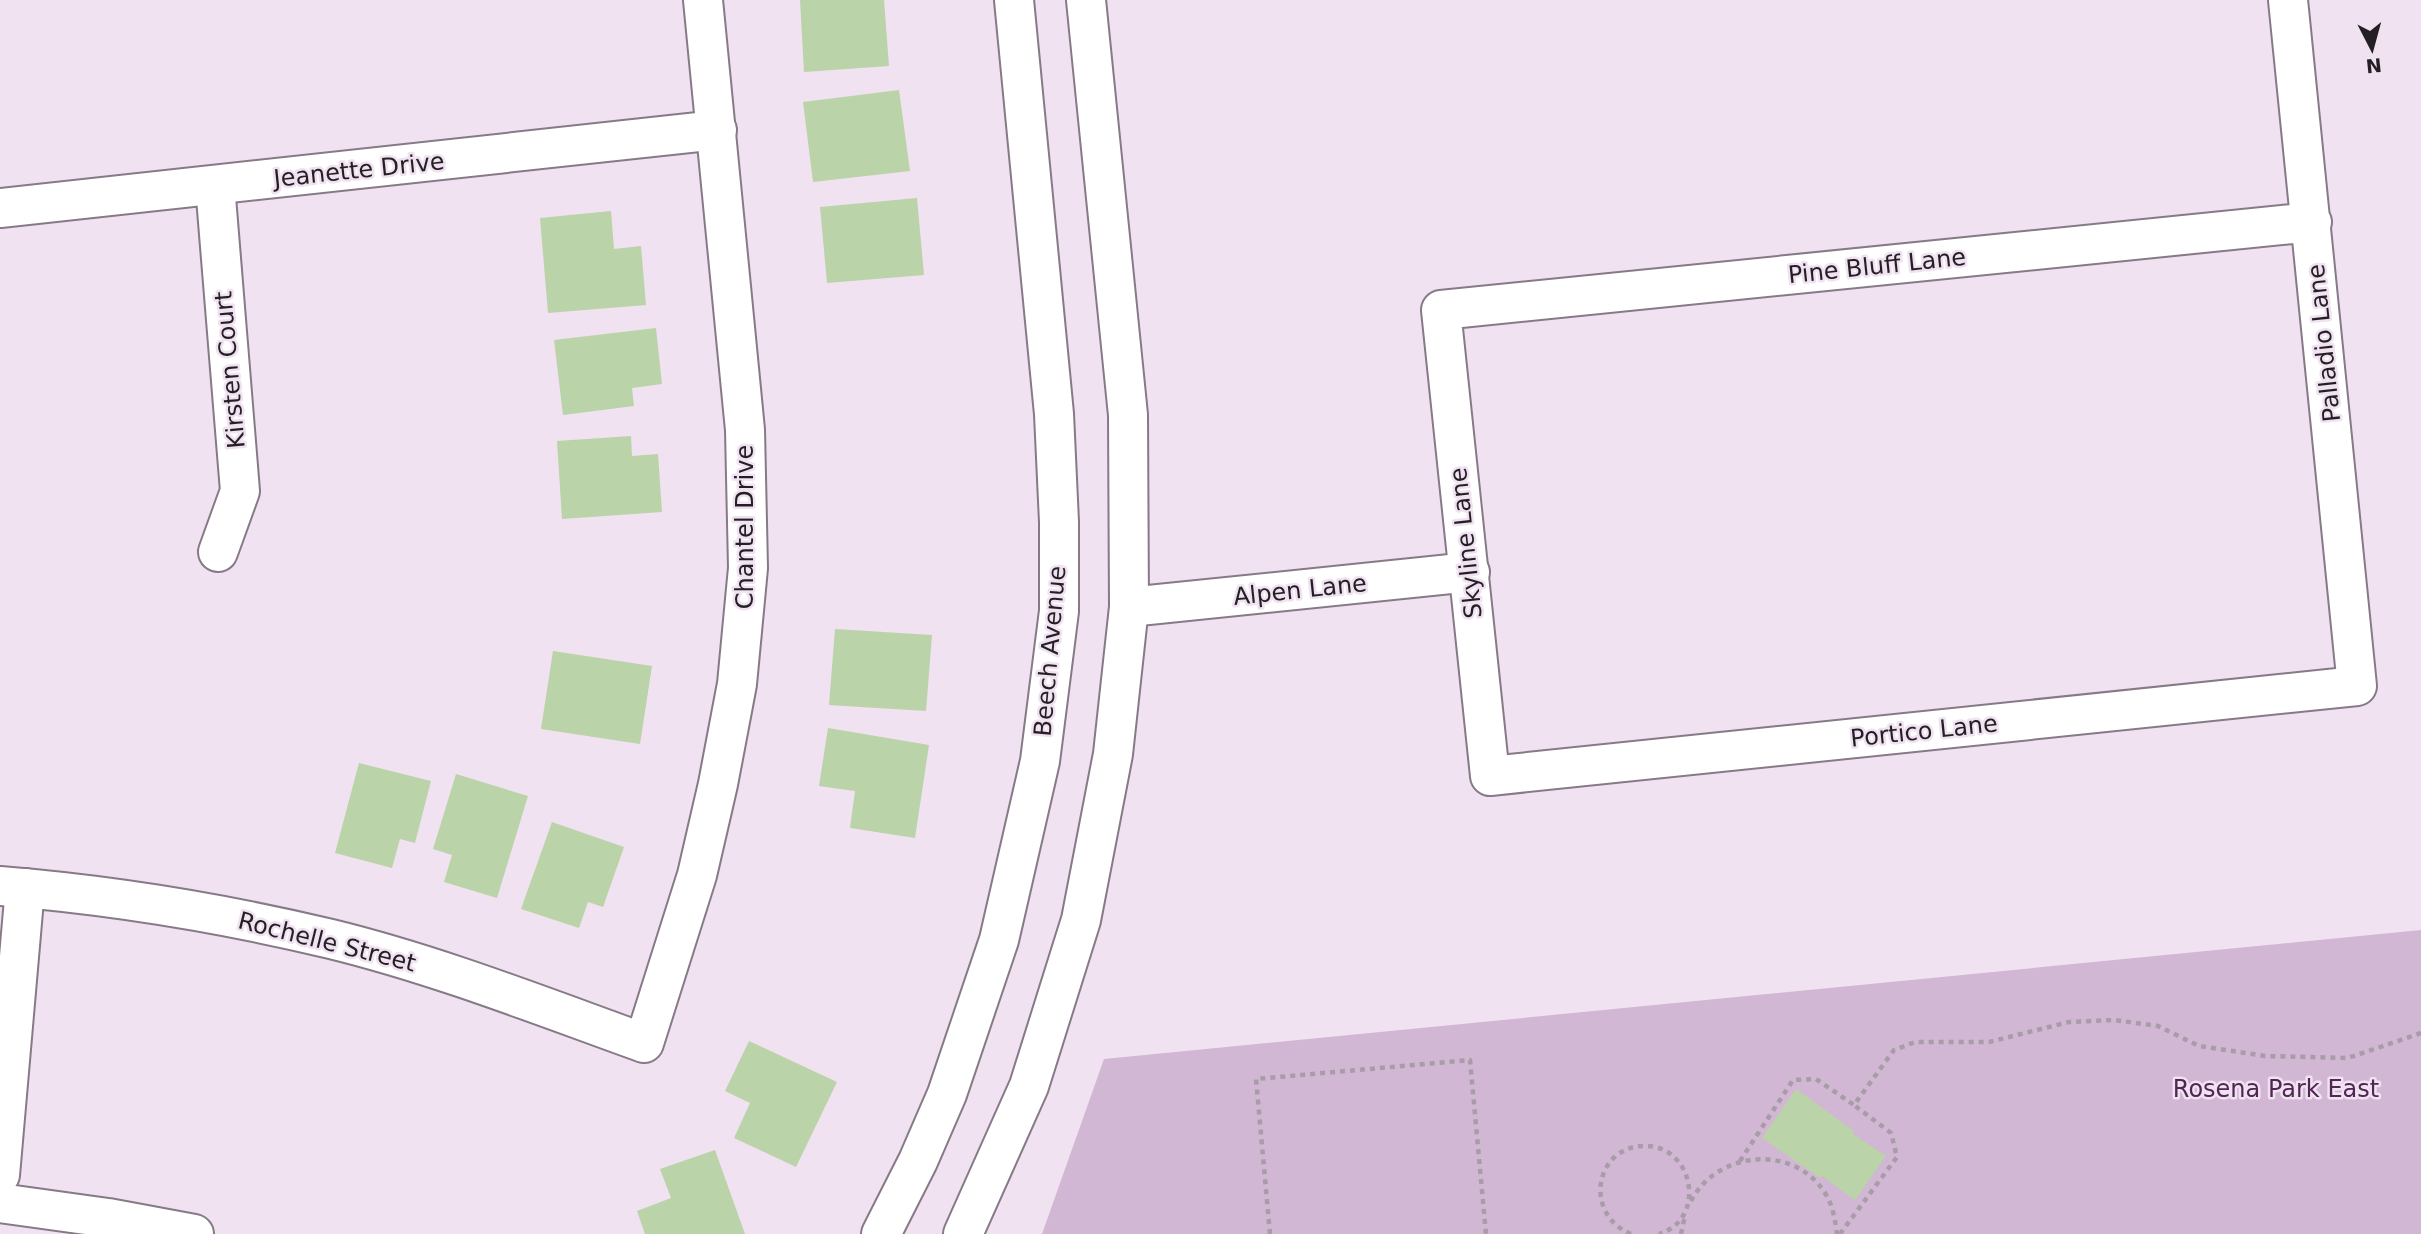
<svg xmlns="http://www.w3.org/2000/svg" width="2421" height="1234" viewBox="0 0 2421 1234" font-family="'DejaVu Sans',sans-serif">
<rect width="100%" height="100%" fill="#f0e2f0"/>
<path fill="#d1b7d3" d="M2421,930v304h-1379l62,-175z"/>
<g fill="#bbd3a8">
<path d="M800,0h84l5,66 -85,6z"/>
<path d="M899,90l11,81 -97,11 -10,-80z"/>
<path d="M917,198l7,77 -97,8 -7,-76z"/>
<path d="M611,211l3,38 27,-3 5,59 -98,8 -8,-95z"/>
<path d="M656,328l6,56 -30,4 2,18 -71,9 -9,-75z"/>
<path d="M631,436l1,20 26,-2 4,58 -100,7 -5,-78z"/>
<path d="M835,629l97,6 -6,76 -97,-6z"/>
<path d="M553,651l99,15 -12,78 -99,-15z"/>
<path d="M828,728l101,17 -14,93 -65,-10 5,-37 -36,-5z"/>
<path d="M359,763l72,18 -16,62 -15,-4 -8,29 -57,-15z"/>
<path d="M456,774l72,22 -31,102 -53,-16 8,-27 -19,-6z"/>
<path d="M552,822l72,25 -21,60 -15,-5 -9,26 -58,-19z"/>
<path d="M749,1041l88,41 -41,85 -62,-29 16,-35 -25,-12z"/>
<path d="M1796,1089l58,42 -1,3 33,22 -31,44 -33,-24 -2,2 -58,-40z"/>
<path d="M715,1150l30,84h-100l-8,-23 34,-13 -11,-29z"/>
</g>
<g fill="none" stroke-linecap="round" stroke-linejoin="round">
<g stroke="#867a87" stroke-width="42">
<g id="street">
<path d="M2288,0l69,686 -867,90 -49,-466 871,-88"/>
<path d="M215,185l25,306 -22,61"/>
<path d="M0,208l717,-78"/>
<path d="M1129,607l341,-35"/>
<path d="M0,886c111,9 222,27 331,53 106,26 210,67 313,104l53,-168 21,-91 19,-100 11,-116 -3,-138 -42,-430"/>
<path d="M0,1175l25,-287"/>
</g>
</g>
<g stroke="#867a87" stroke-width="42">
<g id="secondary">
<path d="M0,1203l108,15 86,16"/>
<path d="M881,1234l37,-73 29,-67 52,-154 41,-179 19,-150v-89l-5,-108 -40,-414"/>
<path d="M963,1234l66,-148 52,-166 32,-166 16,-147 -1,-192 -42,-415"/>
</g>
</g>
<g stroke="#a79ca7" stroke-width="4.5" stroke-dasharray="5 5" stroke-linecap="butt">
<path d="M1740,1161l53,-81 23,-1 38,26 40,-55 21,-8h74l80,-20 45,-2 44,6 41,20 66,10 83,2 73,-25"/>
<path d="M1691,1201c26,-50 102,-58 134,-8 8,12 10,27 12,41"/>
<path d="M1270,1234l-14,-155 214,-19 16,174"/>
<path d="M1631,1234c-49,-20 -36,-91 17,-88 47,3 58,74 11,88"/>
<path d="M1681,1234l4,-18"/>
<path d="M1840,1234l57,-77 -6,-24 -37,-28"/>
</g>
<use href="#street" stroke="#fff" stroke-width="38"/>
<use href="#secondary" stroke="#fff" stroke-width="38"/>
</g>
<g text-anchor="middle" stroke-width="5" stroke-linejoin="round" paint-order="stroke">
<g font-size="24" fill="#231f24" stroke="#f0e2f0">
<text transform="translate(359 170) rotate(-6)" y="8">Jeanette Drive</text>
<text transform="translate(1877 266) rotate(-6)" y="8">Pine Bluff Lane</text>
<text transform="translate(2324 343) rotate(-96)" y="8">Palladio Lane</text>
<text transform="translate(230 370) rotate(-95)" y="8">Kirsten Court</text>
<text transform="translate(745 527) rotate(-90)" y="8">Chantel Drive</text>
<text transform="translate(1466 543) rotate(-96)" y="8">Skyline Lane</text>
<text transform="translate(1300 590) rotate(-6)" y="8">Alpen Lane</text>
<text transform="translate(1050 651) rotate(-85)" y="8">Beech Avenue</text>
<text transform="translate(1924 731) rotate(-6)" y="8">Portico Lane</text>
<text transform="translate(327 942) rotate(14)" y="8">Rochelle Street</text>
</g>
<g font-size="24" fill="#512655" stroke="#f0e2f0">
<text x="2276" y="1097">Rosena Park East</text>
</g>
</g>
<g transform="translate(2372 49) rotate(174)" stroke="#f0e2f0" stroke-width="5" paint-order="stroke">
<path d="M0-5L12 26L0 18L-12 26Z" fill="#231f24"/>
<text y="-10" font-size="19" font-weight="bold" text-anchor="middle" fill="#231f24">N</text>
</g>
</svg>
